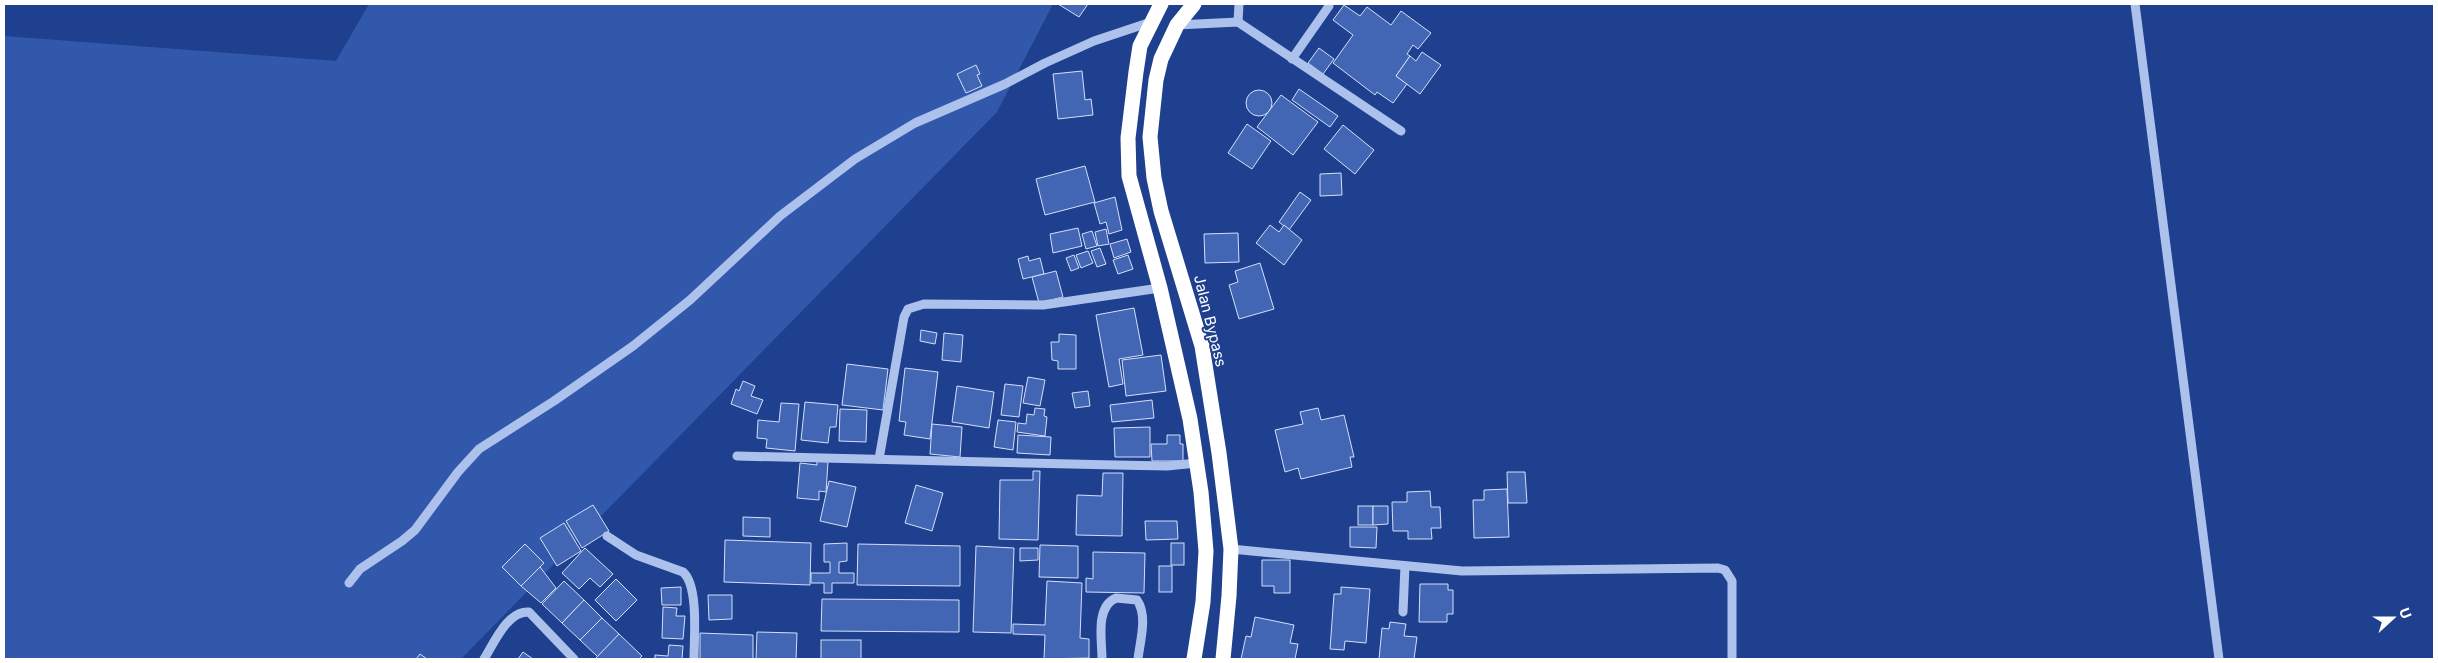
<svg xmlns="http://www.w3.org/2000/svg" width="2438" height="663" viewBox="0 0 2438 663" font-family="Inter,sans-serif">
<rect width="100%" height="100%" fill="#1f408e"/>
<path fill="#3258ac" d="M369,4h684l-56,108 -536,547h-457v-623l332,25z"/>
<g fill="#4366b4" stroke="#d3dff9">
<path d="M1058,4h30l-9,13z"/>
<path d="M1344,5l16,11 7,-9 24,18 10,-14 30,22 -13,16 -5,-4 -6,9 3,2 -14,20 11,8 -14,19 -16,-11 -2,3 -42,-32 20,-28 -20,-15z"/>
<path d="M1319,48l15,11 -11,15 -15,-11z"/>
<path d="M1422,52l19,13 -21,29 -24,-18 14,-20 6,5z"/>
<path d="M976,65l4,9 -3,1 5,11 -16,7 -9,-19z"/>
<path d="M1082,71l3,29 6,-1 2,16 -35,4 -5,-45z"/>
<path d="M1299,89l39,27 -8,11 -38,-27z"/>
<circle cx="1259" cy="103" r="13"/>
<path d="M1281,95l37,27 -25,33 -36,-28z"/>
<path d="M1247,124l24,17 -19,28 -24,-16z"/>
<path d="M1343,125l31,25 -19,24 -31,-25z"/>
<path d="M1085,166l10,36 -50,13 -9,-36z"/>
<path d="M1341,173l1,22 -22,1v-22z"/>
<path d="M1300,192l11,8 -22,30 -10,-8z"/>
<path d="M1115,197l7,33 -13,4 -3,-12 -6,2 -6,-21z"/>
<path d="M1270,225l9,7 5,-7 18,15 -18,25 -28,-22z"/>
<path d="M1078,228l4,18 -29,7 -3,-19z"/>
<path d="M1106,229l3,15 -11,2 -3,-14z"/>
<path d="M1092,231l5,15 -11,3 -4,-15z"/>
<path d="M1238,233l1,29 -34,1 -1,-29z"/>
<path d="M1127,239l4,13 -17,6 -4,-14z"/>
<path d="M1100,248l6,16 -9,3 -6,-16z"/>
<path d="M1088,251l5,12 -12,5 -5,-13z"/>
<path d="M1074,255l5,13 -8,3 -5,-13z"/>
<path d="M1128,255l5,14 -15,5 -5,-14z"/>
<path d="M1028,256l1,5 11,-3 4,16 -21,5 -5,-20z"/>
<path d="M1260,263l14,46 -35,10 -10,-34 9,-3 -3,-11z"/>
<path d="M1056,271l7,26 -24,6 -7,-26z"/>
<path d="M1134,308l9,47 -24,4 4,25 -14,3 -13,-72z"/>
<path d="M921,330l16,3 -2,11 -15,-3z"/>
<path d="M944,333l19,2 -2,27 -19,-2z"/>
<path d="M1059,334l17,1v34h-18v-8l-6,-1 -1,-18h8z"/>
<path d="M1161,355l5,36 -40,5 -4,-36z"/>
<path d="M847,364l41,5 -5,41 -41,-5z"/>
<path d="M905,368l33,4 -8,67 -26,-4 2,-13 -7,-1z"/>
<path d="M1028,377l17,3 -5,26 -17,-3z"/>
<path d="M743,381l12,5 -4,10 12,4 -6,14 -26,-10 5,-15 3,2z"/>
<path d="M1005,384l18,2 -4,31 -18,-2z"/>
<path d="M957,386l37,6 -5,36 -37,-6z"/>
<path d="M1088,391l2,15 -15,2 -3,-15z"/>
<path d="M1152,400l2,18 -42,4 -2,-17z"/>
<path d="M805,402l33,3 -2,22h-6l-2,16 -27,-3z"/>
<path d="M781,403l18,1 -4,47 -29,-3 1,-9 -10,-1 1,-18 21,2z"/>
<path d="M1035,408l10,1 -1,7 3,1 -2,19 -28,-4 1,-9 8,1 1,-10 7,1z"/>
<path d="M1318,408l3,12 23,-5 10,42h-4l2,10 -51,12 -3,-11 -13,4 -10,-42 28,-6 -3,-12z"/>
<path d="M840,409l27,1 -1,32 -27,-1z"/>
<path d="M998,420l18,2 -3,28 -19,-3z"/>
<path d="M932,424l30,3 -2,30 -30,-3z"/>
<path d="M1150,427v30h-35l-1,-29z"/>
<path d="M1018,435l33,2 -1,18 -33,-2z"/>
<path d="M1167,435h13v9h3v17h-31l-1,-17h16z"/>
<path d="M817,461l11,1 -2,30 -7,-1v9l-22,-2 3,-35 17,2z"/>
<path d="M1033,471h7l-2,69 -39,-1 1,-59h33z"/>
<path d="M1507,472h18l2,31h-19z"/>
<path d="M1103,473h20l-1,63 -46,-1 1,-40 25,1z"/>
<path d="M829,481l27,6 -9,40 -27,-6z"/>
<path d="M916,485l27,8 -11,38 -27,-8z"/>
<path d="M1507,489l2,48 -35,1 -1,-38h11v-10z"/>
<path d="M1430,491l1,16h9l1,21h-10l1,11h-24v-8h-15l-1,-29h15v-10z"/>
<path d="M593,505l16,26 -27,17 -16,-27z"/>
<rect x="1358" y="506" width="15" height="19"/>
<path d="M1373,506h15v18l-15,1z"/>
<path d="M743,517l27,1v19l-27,-1z"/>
<path d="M1145,521h32l1,18 -32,1z"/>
<path d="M564,523l17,28 -24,15 -17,-28z"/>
<path d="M1350,527h27l-1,21 -26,-1z"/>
<path d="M725,540l86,3 -1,42 -86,-3z"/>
<path d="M847,543v18l-8,1v11h15v10h-22v10h-8v-10h-13v-10h19v-11h-6v-18z"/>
<rect x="1171" y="543" width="13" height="22"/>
<path d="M525,544l19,19 -23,23 -19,-19z"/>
<path d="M858,544l102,2v40l-103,-1z"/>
<path d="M1040,545l38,1v32l-39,-1z"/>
<path d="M976,546l38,2 -3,85 -38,-1z"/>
<path d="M585,548l28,26 -13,13 -10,-9 -11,11 -17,-16z"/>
<path d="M1020,548h18v12l-18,1z"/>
<path d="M1093,552l52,1 -1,40 -58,-1v-14l7,1z"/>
<path d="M1262,560h28v33h-16v-7h-12z"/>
<rect x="1159" y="566" width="13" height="26"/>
<path d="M540,567l16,21 -15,15 -20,-17z"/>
<path d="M616,579l21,21 -21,21 -21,-21z"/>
<path d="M564,581l20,19 -22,23 -20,-19z"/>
<path d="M1047,581l35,2 -2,55 9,1v19l-45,1 1,-24 -32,-1v-10l32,1z"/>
<path d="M1420,584h28v6h5v24h-6v8h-28z"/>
<path d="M681,587v18h-19l-1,-17z"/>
<path d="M1341,587l29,2 -4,54 -21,-2 -1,9 -14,-1 4,-55h7z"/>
<path d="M708,595h24v24l-23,1z"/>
<path d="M822,599l137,1v32l-138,-1z"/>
<path d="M584,600l18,18 -22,22 -18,-17z"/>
<path d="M663,607l14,1 -1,8h9l-2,23 -21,-1z"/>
<path d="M1255,617l39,8 -4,18 8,1 -3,15h-54l5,-23 5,1z"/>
<path d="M602,618l17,16 -21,23 -18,-17z"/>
<path d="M1390,622l16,2 -2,12 13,1 -3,22h-35l3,-31 7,1z"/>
<path d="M757,632l40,1 -1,26h-40z"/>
<path d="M700,633l53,2v24h-53z"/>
<path d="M619,634l23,22 -3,3h-44z"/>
<rect x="821" y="640" width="40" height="19"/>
<path d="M669,645l14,1 -1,13h-27v-4l13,1z"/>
<path d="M523,652l10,7h-15z"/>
<path d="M420,654l7,5h-11z"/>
</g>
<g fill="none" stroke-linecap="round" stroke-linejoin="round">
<g stroke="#adc1ed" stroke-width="9">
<path d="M2135,4l84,655"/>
<path d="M1238,22l1,-18"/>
<path d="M1177,25l61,-3 163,109"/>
<path d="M1292,59l37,-53"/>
<path d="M737,456l378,9 52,1 30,-3"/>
<path d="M879,459l25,-142 4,-8 16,-5 119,1 117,-17"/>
<path d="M607,536l29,19 47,17c16,14 11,67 11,87"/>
<path d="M1231,549l231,22 256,-3 7,2 7,11v78"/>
<path d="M349,583l11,-14 42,-28 13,-11 43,-58 21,-23 75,-48 79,-55 57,-46 90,-84 75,-57 60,-36 90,-39 40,-21 49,-22 57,-19"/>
<path d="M1403,612l2,-46"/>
<path d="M484,659c10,-16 24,-49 45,-47l45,47"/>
<path d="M1102,659c0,-19 -7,-52 14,-61l21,2c11,16 3,41 1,59"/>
</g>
<g stroke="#fff" stroke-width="15">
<path d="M1161,4l-21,42 -4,26 -8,66 1,38 31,112 30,131 11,73 5,59 -3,51 -9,57"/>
<path d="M1194,4l-17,21 -16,34 -5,21 -6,57 4,41 7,33 41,135 17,107 12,96 -2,47 -6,63"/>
</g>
</g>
<g text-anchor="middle" stroke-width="4" stroke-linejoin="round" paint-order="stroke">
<g font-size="15" fill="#fff" stroke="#1f408e">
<text transform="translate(1210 321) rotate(76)" y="5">Jalan Bypass</text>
</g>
</g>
<rect width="2438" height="663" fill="none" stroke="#ffffff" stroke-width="10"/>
<g transform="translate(2393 618) rotate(69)" stroke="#1f408e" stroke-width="4" paint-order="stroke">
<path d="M0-4L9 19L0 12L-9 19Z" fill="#ffffff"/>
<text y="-8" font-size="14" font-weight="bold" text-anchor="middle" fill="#ffffff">U</text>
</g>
</svg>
